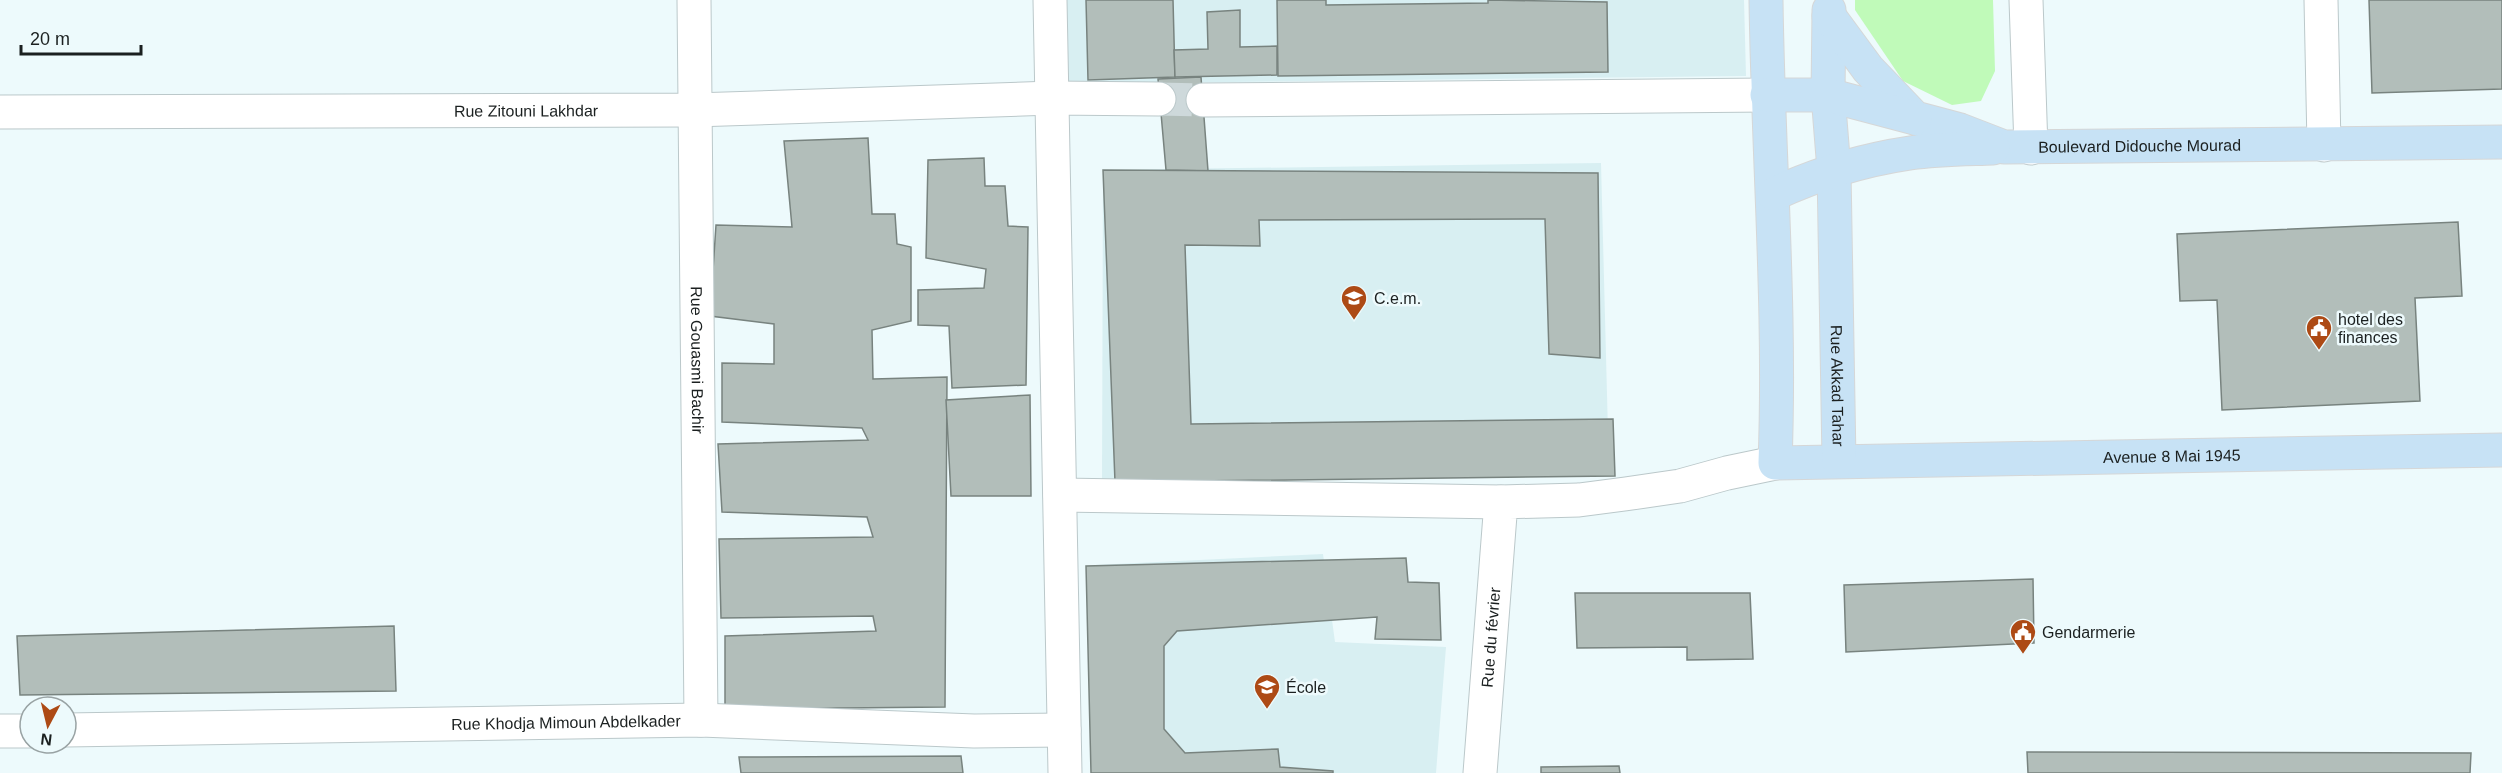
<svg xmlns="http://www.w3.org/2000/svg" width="2502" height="773" viewBox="0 0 2502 773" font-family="Arial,sans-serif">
<rect width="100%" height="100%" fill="#edfafc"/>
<g fill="#d8eff2">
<path d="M1065,0h679l2,76 -679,8z"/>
<path d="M1601,163l8,308 -507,14 1,-315z"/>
<path d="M1323,554l12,88 111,5 -10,126h-343l2,-208z"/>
</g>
<path fill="#c0fab9" d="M1855,0h138l2,71 -14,30 -29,4 -49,-24 -48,-71z"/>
<g fill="#b2beba" stroke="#78837f" stroke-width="1.5">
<path d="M1086,0h87l2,77 -87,3z"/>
<path d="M1277,0h49v5l162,-2v-3l119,2 1,70 -330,4z"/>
<path d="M2369,0h133v89l-130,4z"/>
<path d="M1240,10v37l37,-1v29l-102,2 -1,-27 34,-1 -1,-37z"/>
<path d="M1201,77l7,94 -42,-1 -8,-91z"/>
<path d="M868,138l4,76h23l2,30 14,3v74l-39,9 1,49 74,-2 -2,330 -220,2v-73l151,-5 -3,-15 -152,2 -2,-79 154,-2 -6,-20 -145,-5 -4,-68 150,-4 -6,-12 -140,-6v-59l52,1v-40l-64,-8 6,-91 76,2 -8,-86z"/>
<path d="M984,158l1,28h20l3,40 20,1 -2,158 -74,3 -3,-62 -31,-1v-35l66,-2 2,-19 -60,-11 2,-98z"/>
<path d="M1103,170l495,3 2,185 -51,-4 -4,-135 -286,1 1,26 -75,-1 6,179 422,-5 2,57 -500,6z"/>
<path d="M2458,222l4,74 -47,2 5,103 -198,9 -5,-110 -37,1 -3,-67z"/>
<path d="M1030,395l1,101h-80l-5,-96z"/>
<path d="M1406,558l2,24 31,1 2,57 -66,-1 2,-22 -200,14 -13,15v83l21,24 93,-4 2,18 53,4v2h-242l-5,-207z"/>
<path d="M2033,579l1,64 -188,9 -2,-67z"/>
<path d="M1575,593h175l3,66 -66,1v-13l-110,1z"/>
<path d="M394,626l2,65 -376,4 -3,-59z"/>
<path d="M2027,752l444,1 -1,20h-442z"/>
<path d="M961,756l2,17h-222l-2,-16z"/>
<path d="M1619,766l1,7h-79v-6z"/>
</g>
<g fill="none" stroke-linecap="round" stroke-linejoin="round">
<path stroke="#ced9db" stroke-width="33" stroke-dasharray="33 16" stroke-linecap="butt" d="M1159,99l44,1"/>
<g stroke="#bbc8ca" stroke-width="35">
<g id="street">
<path id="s1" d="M694,0l7,720"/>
<path d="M1050,0l15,773"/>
<path d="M2026,0l5,148"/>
<path d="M2321,0l3,145"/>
<path d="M1203,100l564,-5"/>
<path id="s2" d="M0,112l694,-2 358,-12 107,1"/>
<path d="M1060,495l441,7"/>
<path id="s3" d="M66,730l635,-10 273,11 90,-1"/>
<path d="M0,731h30"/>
</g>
</g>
<g stroke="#bbc8ca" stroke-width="35">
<g id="secondary">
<path id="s4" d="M1480,773l21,-271 78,-2 46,-6 55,-8 47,-13 48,-10"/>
</g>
</g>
<g stroke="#d6d7d7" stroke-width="35">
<g id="primary">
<path id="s5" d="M1766,0c2,154 15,309 9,463l727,-13"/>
<path id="s6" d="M1829,10l-1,85 6,75 5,291"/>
<path id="s7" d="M1829,16l39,53 47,49 45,12 44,17 498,-5"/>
<path d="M1767,95h61l87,23"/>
<path d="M1774,194c43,-20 89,-34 136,-41 27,-4 56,-4 83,-5"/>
</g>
</g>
<use href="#street" stroke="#fff" stroke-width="33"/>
<use href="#secondary" stroke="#fff" stroke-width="33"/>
<use href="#primary" stroke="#c7e2f5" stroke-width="33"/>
</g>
<defs>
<g id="university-pin" transform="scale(1.35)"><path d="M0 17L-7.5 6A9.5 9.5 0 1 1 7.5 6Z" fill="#ad4a15" stroke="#edfafc"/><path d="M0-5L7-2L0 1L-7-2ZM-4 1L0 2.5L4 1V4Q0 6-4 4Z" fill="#fff"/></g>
<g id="civic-pin" transform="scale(1.35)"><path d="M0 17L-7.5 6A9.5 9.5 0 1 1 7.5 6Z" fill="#ad4a15" stroke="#edfafc"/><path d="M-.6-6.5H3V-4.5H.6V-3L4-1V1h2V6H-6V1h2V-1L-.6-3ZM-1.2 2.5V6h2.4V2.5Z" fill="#fff"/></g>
<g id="school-pin" transform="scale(1.35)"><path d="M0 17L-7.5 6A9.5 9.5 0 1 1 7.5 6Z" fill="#ad4a15" stroke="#edfafc"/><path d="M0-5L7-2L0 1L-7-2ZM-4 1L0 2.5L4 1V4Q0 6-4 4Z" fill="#fff"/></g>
</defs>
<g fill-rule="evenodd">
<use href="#university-pin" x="1354" y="298"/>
<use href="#civic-pin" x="2319" y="328"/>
<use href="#civic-pin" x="2023" y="632"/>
<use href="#school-pin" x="1267" y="687"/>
</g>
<g text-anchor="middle" stroke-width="5" stroke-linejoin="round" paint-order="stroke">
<g font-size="16" fill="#1b2020" stroke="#edfafc">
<text dy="6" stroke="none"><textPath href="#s2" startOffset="526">Rue Zitouni Lakhdar</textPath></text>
<text dy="6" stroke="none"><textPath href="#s7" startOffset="363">Boulevard Didouche Mourad</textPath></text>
<text dy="6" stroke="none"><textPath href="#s1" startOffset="360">Rue Gouasmi Bachir</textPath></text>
<text dy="6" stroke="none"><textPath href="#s6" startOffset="376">Rue Akkad Tahar</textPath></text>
<text dy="6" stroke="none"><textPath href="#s5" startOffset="860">Avenue 8 Mai 1945</textPath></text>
<text dy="6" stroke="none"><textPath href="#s4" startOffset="136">Rue du février</textPath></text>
<text dy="6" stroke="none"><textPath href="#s3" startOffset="500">Rue Khodja Mimoun Abdelkader</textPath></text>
</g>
<g font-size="16" fill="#1b2020" stroke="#edfafc" text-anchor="start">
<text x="1374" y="304">C.e.m.</text>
<text x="2338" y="325">hotel des<tspan x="2338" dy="18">finances</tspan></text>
<text x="2042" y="638">Gendarmerie</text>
<text x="1286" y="693">École</text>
</g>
</g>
<g transform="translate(48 725) rotate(187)"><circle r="28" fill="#edfafc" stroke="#99a3a4" stroke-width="1.5"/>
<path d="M0-4.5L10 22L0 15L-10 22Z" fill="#ad4a15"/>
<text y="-9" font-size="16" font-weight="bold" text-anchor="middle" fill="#1b2020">N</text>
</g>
<path d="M21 45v9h120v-9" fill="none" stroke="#1b2020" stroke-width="3"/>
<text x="30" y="45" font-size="18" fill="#1b2020" stroke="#edfafc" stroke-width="4.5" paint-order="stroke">20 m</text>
</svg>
